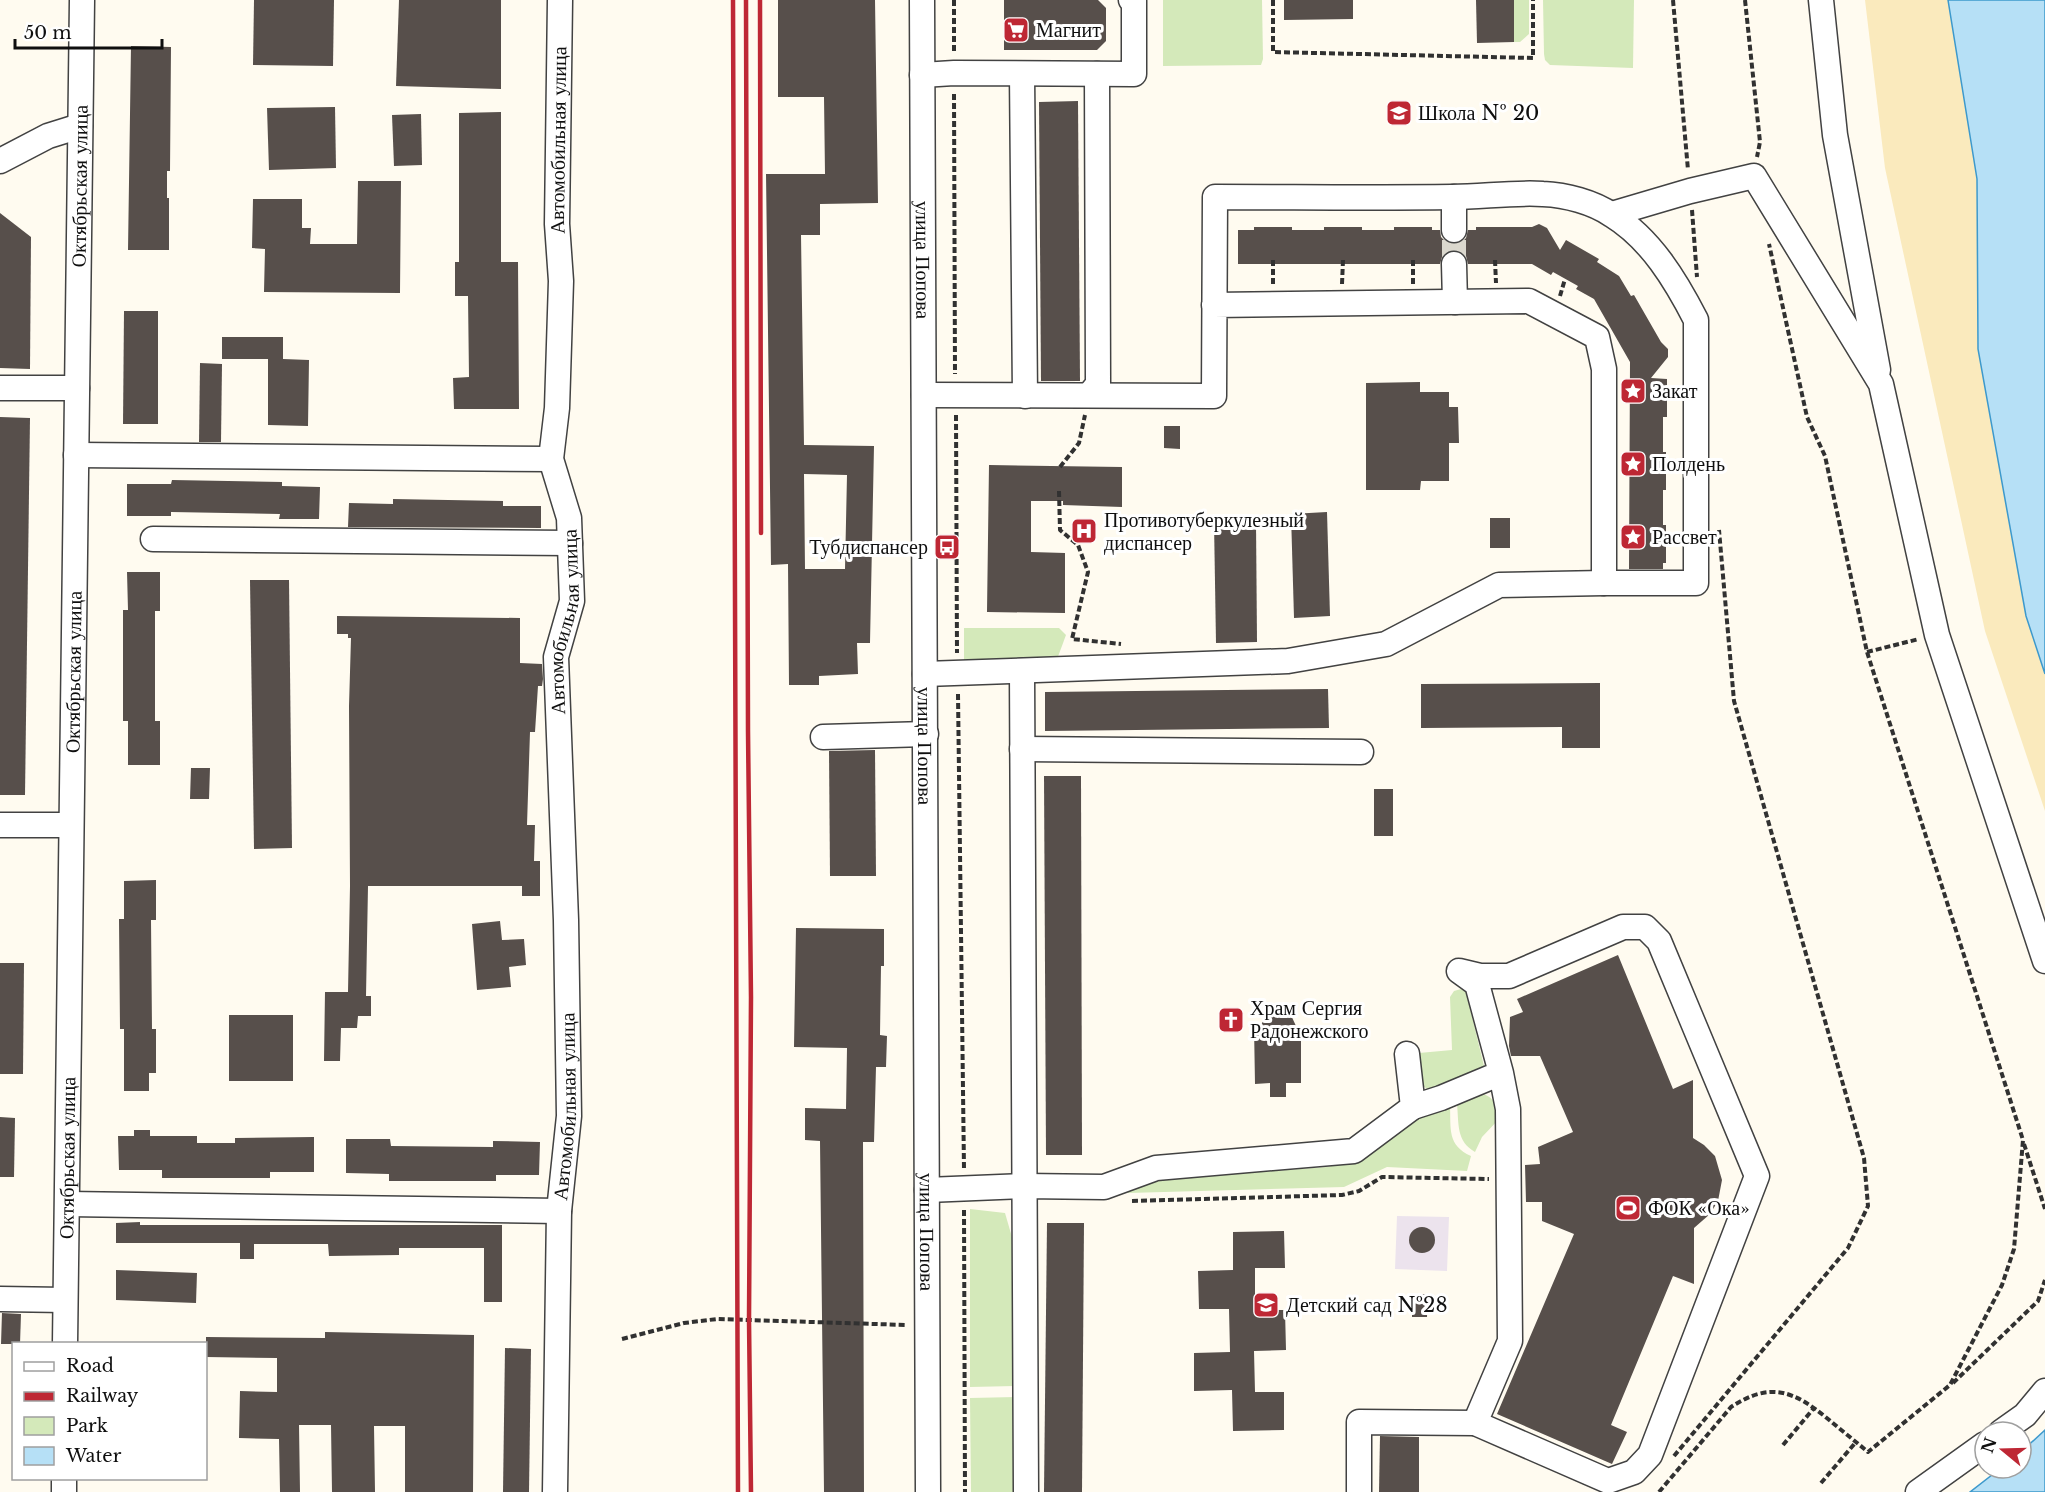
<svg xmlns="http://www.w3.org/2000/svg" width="2045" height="1492" viewBox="0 0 2045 1492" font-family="'Libre Baskerville',serif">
<rect width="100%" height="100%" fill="#fffbf0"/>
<path fill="#ece3ed" d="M1397,1216l52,1 -2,54 -52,-2z"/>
<g fill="#d4e9ba">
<path d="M1163,0h99l1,59 -2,6 -98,1z"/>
<path d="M1514,0h15v34l-9,8h-6z"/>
<path d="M1543,0h91l-1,68 -83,-3 -5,-5 -1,-6z"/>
<path d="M964,628h95l7,7 -10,27 -92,2z"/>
<path d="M1461,989l5,3 18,74 -5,7 -49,18 -7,-5 -6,-30 2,-3 33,-3 -2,-53 4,-6z"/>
<path d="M1479,1093c15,3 17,11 21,25l-18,19 -7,15c-19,-11 -16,-28 -18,-48z"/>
<path d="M1450,1106c1,23 -3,39 21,50l-4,15 -80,-4 -43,20 -216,6v-8l6,-4 193,-14 13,-3 48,-34z"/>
<path d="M970,1209l35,4 11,38 -1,135 -45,1z"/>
<path d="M1016,1397l1,95h-46l-1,-94z"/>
</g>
<path fill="#faeabd" d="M1865,0h83l29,179 1,170 48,267 19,58v137l-60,-180 -100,-463z"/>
<g fill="#b6e0f6" stroke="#3d99cc" stroke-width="1.5">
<path d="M1948,0h97v674l-19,-58 -48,-267 -1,-170z"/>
<path d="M2045,1430v62h-75l31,-24h20v-16z"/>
</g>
<g fill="#574f4b" fill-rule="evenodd">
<path d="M254,0h80l-1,66 -80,-1z"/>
<path d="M399,0h102v89l-105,-3z"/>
<path d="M778,0h97l3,203 -58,1v31h-19l3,210 70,1 -4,197h-13l1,31 -39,2v9h-30l-1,-121 -17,1 -5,-391h59l-1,-77h-46zM804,474l43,1 -2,94h-40z"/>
<path d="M1004,0h94l8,8v33l-9,9h-93z"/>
<path d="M1284,0h69v19l-69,1z"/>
<path d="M1476,0h38v42l-37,1z"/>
<path d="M131,46l40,1 -1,124h-3v27h2v52h-41z"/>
<path d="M1078,101l2,280h-39l-2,-279z"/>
<path d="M335,107l1,61 -67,2 -2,-62z"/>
<path d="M501,112v150h17l1,147h-65l-1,-31 16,-1 -1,-81h-13v-34h4v-149z"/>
<path d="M421,114l1,51 -28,1 -2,-51z"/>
<path d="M358,181h43l-1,112 -136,-1 1,-43 -13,-1 1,-49h49v29h9l-1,16h47z"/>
<path d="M0,213l31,24 -1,132 -30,-1z"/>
<path d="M1539,224l8,4 13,22 6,-10 33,19 -2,3 22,14 12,20 3,-1 27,47 7,7v8l-17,21 16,1v38h-4v35h3v38h-3v35h3v38h-3v6h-34l1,-207 -36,-63 -18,-10 2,-3 -25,-14 -2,3 -19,-11h-64l-2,-8 -6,-5 -6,-1 -8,2 -4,5 -2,7h-202v-34h16v-3h38v3h32v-3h38v3h32v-3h38v3h8l1,7 5,5 9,2 6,-1 5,-5 2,-8h8v-3h56z"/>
<path d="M124,311h34v113h-35z"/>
<path d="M222,337h61v22l26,1 -1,66 -40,-1v-66h-46z"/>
<path d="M200,363l22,1 -1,78h-22z"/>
<path d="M1420,382v10h29v15h9l1,36h-10v38h-28l-1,9h-54v-107z"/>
<path d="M0,417l30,1 -5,377h-25z"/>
<path d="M1164,426h16v23l-16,-1z"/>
<path d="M989,465l133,2v40l-59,-2v-4h-32v51l34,1v60l-78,-1z"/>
<path d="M172,480l110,2v4l38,1 -1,32h-40l1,-5 -109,-2v4h-44v-32h44z"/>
<path d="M393,499l110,2v5h38v22l-193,-1 1,-24 44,1z"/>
<path d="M1327,512l3,104 -36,2 -3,-104z"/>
<rect x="1490" y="518" width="20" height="30"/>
<path d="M1214,522h42l1,120 -41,1z"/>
<path d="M127,572h33v39h-5v110h5v44h-32v-44h-5v-111h5z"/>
<path d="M250,580h39l3,268 -38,1z"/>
<path d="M337,616l183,2v45l22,1 1,15 -1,7h-4l-3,46h-5l-3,93h8l-1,36h6v35h-18v-10h-154l-2,110h5v20h-13l-1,12h-16l-1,33h-16l1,-69h23l2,-106 -1,-180 2,-68h-3v-4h-11z"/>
<path d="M1600,683v65h-38v-21l-141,1v-44z"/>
<path d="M1328,689l1,39 -284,3v-39z"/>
<path d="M875,750l1,126h-46l-1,-125z"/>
<path d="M191,768h19l-1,31h-19z"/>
<path d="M1044,776h37l1,379h-36z"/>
<rect x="1374" y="789" width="19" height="47"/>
<path d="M156,880v40h-5l1,109h4v44h-7v18h-25v-62h-4l-1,-110h5v-38z"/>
<path d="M500,921l2,19 22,-1 2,26 -17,2 2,20 -34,3 -5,-66z"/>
<path d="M796,928l88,1v37h-3l-1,69 7,1 -1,31h-10l-2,75h-11l1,350h-40l-4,-351 -15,-1v-32l41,1 1,-61 -53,-1z"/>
<path d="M1618,955l55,134 20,-9v58l11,7 11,11 7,24 -4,21 -8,13 -16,14v56l-21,-8 -62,149 16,7 -15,32 -115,-50 77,-180 -32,-13v-19h-16l-1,-37 15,-1 -2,-17 35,-15 -33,-76h-29l-2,-10 1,-29 13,-5 -6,-13z"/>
<path d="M0,963h24l-1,111h-23z"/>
<path d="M1278,1009l12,4 6,13h5v57h-15v14h-16v-14l-15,1 -1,-58h6l10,-16z"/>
<rect x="229" y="1015" width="64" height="66"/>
<path d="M0,1117l15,1 -1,59h-14z"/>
<path d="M134,1130h16v6h47v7h38v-5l79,-1v35h-44v6h-108v-8h-43l-1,-34h16z"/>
<path d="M346,1139h44l1,7 102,1v-6l47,1 -1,33h-43v6h-107v-7l-43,-1z"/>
<path d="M140,1222v3h362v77h-18v-54h-85v7l-70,1 -1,-12h-74v15h-14v-16h-124v-20z"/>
<path d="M1047,1223h37l-2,269h-38z"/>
<circle cx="1422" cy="1240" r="13"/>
<path d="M1284,1231l1,37h-30v42h30l1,40 -32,1 1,41h29v38l-51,1 -1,-41 -38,1v-38l36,-1 -1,-43h-30l-1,-38 35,-1v-38z"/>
<path d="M116,1270l81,3 -1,30 -80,-3z"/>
<path d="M1412,1294h16l-1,23h-15z"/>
<path d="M2,1313l19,1 -1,30h-19z"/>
<path d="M325,1332l149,3 -1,157h-68v-66h-31l1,66h-43l-1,-67h-32l1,67h-20l-1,-53 -40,-1 1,-47 37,1v-34l-71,-1v-20l119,1z"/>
<path d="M505,1348l26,1 -2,143h-26z"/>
<path d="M1380,1436l39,1v55h-40z"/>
</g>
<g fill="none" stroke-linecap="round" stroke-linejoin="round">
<path stroke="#dbd8ce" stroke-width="24" stroke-dasharray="24 12" stroke-linecap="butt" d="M1454,264v-34"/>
<g stroke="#424242" stroke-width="27">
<g id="minor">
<path id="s1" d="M922,0l6,1492"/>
<path d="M1821,0l14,135 43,235"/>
<path d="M1022,74l3,322"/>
<path d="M922,75l32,-2 180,1v-73l-3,-1"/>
<path d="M0,161l48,-25 32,-10"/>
<path d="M1454,197v33"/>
<path d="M1612,214l78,-23 64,-15 127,208 56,251 108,326"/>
<path d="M1454,264l1,38"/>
<path d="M0,388h77"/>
<path d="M1090,394l8,-10 -1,-310"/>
<path d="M924,395l290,1 1,-199c79,0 158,1 237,0 30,0 61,-5 91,-3 23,1 50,8 69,21 39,24 64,66 84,105v263h-92v-214l-7,-32 -68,-36 -315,4"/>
<path d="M76,455l475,4"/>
<path d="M153,539l417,4"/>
<path d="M1022,671l4,821"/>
<path d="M925,674l363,-13 98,-17 113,-59 105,-2"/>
<path d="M823,737l103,-3"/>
<path d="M1022,749l339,3"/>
<path d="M0,825h71"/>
<path d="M1413,1107l28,-9 60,-25 -24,-89 -18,-13 21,5h29l114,-49h22l14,14 98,235 -107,279 -16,17 -26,9 -133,-58 35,-82 -2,-232 -7,-36"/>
<path d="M927,1190l97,-4 80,1 52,-19 198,-17 59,-44 -6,-53"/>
<path d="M68,1204l491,7"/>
<path d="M0,1299l65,1"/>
<path id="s2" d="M65,1344l17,-1344"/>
<path d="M2001,1432l24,-17 20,-24"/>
<path d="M64,1492v-14"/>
<path id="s3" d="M555,1492l4,-281 10,-95 -3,-196 -10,-263 16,-56 -3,-83 -18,-59 6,-51 4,-127 -4,-57 3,-224"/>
<path d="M1359,1492v-70l116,1"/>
<path d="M1918,1492l67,-48"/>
</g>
</g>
<g stroke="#313131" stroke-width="4" stroke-dasharray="6 3" stroke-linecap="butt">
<path d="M954,0v53"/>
<path d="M1273,0v52l260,6v-58"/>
<path d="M1673,0l15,170"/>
<path d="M1745,0l15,142 -3,15"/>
<path d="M954,94l1,280"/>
<path d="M1692,210l5,67"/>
<path d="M1273,260v25"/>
<path d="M1413,260v24"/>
<path d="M1495,260l1,23"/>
<path d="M1342,284l1,-24"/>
<path d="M1560,296l5,-17"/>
<path d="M956,415l1,238"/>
<path d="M1060,467l19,-24 6,-28"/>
<path d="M1059,491l1,39 18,15 10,27 -16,67 49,5"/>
<path d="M1867,652l52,-13"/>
<path d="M958,694l6,475"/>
<path d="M2024,1144l21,65"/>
<path d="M1132,1201l210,-6 17,-4 23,-14 107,2"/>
<path d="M964,1210l1,282"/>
<path d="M622,1339l62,-16 33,-4 190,6"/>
<path d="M1953,1383l85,-82 7,-21"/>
<path d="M1783,1445l31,-37"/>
<path d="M1674,1456l174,-208 20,-42 -4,-48 -130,-457 -15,-171"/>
<path d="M1821,1483l35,-41"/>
<path d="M1659,1492l72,-85c40,-26 63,-16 97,12 13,11 27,22 40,33l82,-67 52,-100 12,-36 9,-109 -156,-488 -42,-196 -18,-39 -38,-173"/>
</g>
<use href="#minor" stroke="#fff" stroke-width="24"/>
<g stroke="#be2734" stroke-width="4.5">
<path d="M733,0l5,1492"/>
<path d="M746,0l2,731 3,266 -2,323 2,172"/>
<path d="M760,0l1,533"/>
</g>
</g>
<defs>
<g id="supermarket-square" transform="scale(1.35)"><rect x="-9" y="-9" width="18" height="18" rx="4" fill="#be2734" stroke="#fff"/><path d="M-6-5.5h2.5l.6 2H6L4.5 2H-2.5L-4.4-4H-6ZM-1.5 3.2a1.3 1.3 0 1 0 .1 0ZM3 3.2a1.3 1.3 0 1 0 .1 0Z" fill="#fff"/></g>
<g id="school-square" transform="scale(1.35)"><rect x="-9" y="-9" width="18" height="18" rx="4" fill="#be2734" stroke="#fff"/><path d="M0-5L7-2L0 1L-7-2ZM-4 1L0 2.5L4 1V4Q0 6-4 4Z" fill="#fff"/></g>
<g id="sight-square" transform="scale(1.35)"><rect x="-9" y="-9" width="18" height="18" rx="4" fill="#be2734" stroke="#fff"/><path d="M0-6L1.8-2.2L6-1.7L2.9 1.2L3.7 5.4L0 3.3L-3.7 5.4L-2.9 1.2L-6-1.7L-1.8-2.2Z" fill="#fff"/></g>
<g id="hospital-square" transform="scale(1.35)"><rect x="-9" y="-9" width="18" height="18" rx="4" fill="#be2734" stroke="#fff"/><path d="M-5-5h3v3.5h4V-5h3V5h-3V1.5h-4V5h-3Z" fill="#fff"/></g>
<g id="bus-square" transform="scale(1.35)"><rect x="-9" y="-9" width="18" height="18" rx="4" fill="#be2734" stroke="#fff"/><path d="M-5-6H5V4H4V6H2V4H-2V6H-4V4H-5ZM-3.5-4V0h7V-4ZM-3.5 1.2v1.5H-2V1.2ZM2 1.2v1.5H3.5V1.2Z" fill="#fff"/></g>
<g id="church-square" transform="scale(1.35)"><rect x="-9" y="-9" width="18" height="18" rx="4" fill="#be2734" stroke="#fff"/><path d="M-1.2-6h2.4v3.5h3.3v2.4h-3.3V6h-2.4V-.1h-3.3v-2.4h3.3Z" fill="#fff"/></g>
<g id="stadium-square" transform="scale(1.35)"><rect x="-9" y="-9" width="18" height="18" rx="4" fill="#be2734" stroke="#fff"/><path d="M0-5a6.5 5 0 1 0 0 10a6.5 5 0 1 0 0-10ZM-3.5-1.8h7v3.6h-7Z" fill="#fff"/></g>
</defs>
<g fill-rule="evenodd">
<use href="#supermarket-square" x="1016" y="30"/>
<use href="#school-square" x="1399" y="113"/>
<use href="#sight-square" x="1633" y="391"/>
<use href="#sight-square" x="1633" y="464"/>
<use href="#hospital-square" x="1084" y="531"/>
<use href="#sight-square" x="1633" y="537"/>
<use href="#bus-square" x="947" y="547"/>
<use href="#church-square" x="1231" y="1020"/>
<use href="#stadium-square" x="1628" y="1208"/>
<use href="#school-square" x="1266" y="1305"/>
</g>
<g text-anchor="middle" stroke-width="6" stroke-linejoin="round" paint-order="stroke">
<g font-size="20" fill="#0f0f0f" stroke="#fff" text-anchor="start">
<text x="1036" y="37">Магнит</text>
<text x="1418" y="120">Школа № 20</text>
<text x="1652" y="398">Закат</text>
<text x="1652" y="471">Полдень</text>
<text x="1104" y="527">Противотуберкулезный<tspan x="1104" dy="23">диспансер</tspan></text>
<text x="1652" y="544">Рассвет</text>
<text x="928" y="554" text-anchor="end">Тубдиспансер</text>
<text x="1250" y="1015">Храм Сергия<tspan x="1250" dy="23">Радонежского</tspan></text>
<text x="1648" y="1215">ФОК «Ока»</text>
<text x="1286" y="1312">Детский сад №28</text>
</g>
<g font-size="20" fill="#0f0f0f" stroke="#fff">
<text dy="7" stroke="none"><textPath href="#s3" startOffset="1358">Автомобильная улица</textPath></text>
<text dy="7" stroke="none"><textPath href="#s2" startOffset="1158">Октябрьская улица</textPath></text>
<text dy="7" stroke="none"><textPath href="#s1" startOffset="260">улица Попова</textPath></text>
<text dy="7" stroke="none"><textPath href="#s3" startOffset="872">Автомобильная улица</textPath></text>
<text dy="7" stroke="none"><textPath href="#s2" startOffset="672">Октябрьская улица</textPath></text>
<text dy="7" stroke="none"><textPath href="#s1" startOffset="746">улица Попова</textPath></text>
<text dy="7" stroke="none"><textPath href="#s3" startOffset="386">Автомобильная улица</textPath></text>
<text dy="7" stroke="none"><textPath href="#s2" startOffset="186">Октябрьская улица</textPath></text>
<text dy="7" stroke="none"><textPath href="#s1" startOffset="1232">улица Попова</textPath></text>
</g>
</g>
<rect x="12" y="1342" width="195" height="138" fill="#ffffff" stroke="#9f9f9f" stroke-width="1.5"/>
<rect x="24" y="1362" width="30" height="9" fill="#ffffff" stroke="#9f9f9f" stroke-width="1.5"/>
<text x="66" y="1372" font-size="18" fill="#0f0f0f">Road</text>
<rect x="24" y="1392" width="30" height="9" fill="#be2734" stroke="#9f9f9f" stroke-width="1.5"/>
<text x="66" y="1402" font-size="18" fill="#0f0f0f">Railway</text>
<rect x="24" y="1417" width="30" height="18" fill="#d4e9ba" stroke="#9f9f9f" stroke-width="1.5"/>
<text x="66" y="1432" font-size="18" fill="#0f0f0f">Park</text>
<rect x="24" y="1447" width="30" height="18" fill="#b6e0f6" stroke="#9f9f9f" stroke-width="1.5"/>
<text x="66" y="1462" font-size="18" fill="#0f0f0f">Water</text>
<g transform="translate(2003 1450) rotate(289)"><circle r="28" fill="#ffffff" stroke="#9f9f9f" stroke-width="1.5"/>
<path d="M0-4.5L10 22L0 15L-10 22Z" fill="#be2734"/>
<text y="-9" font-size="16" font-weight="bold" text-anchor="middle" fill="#0f0f0f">N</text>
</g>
<path d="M15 39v9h147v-9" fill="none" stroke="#0f0f0f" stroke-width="3"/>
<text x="24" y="39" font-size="18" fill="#0f0f0f" stroke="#ffffff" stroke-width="4.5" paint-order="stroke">50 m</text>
</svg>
